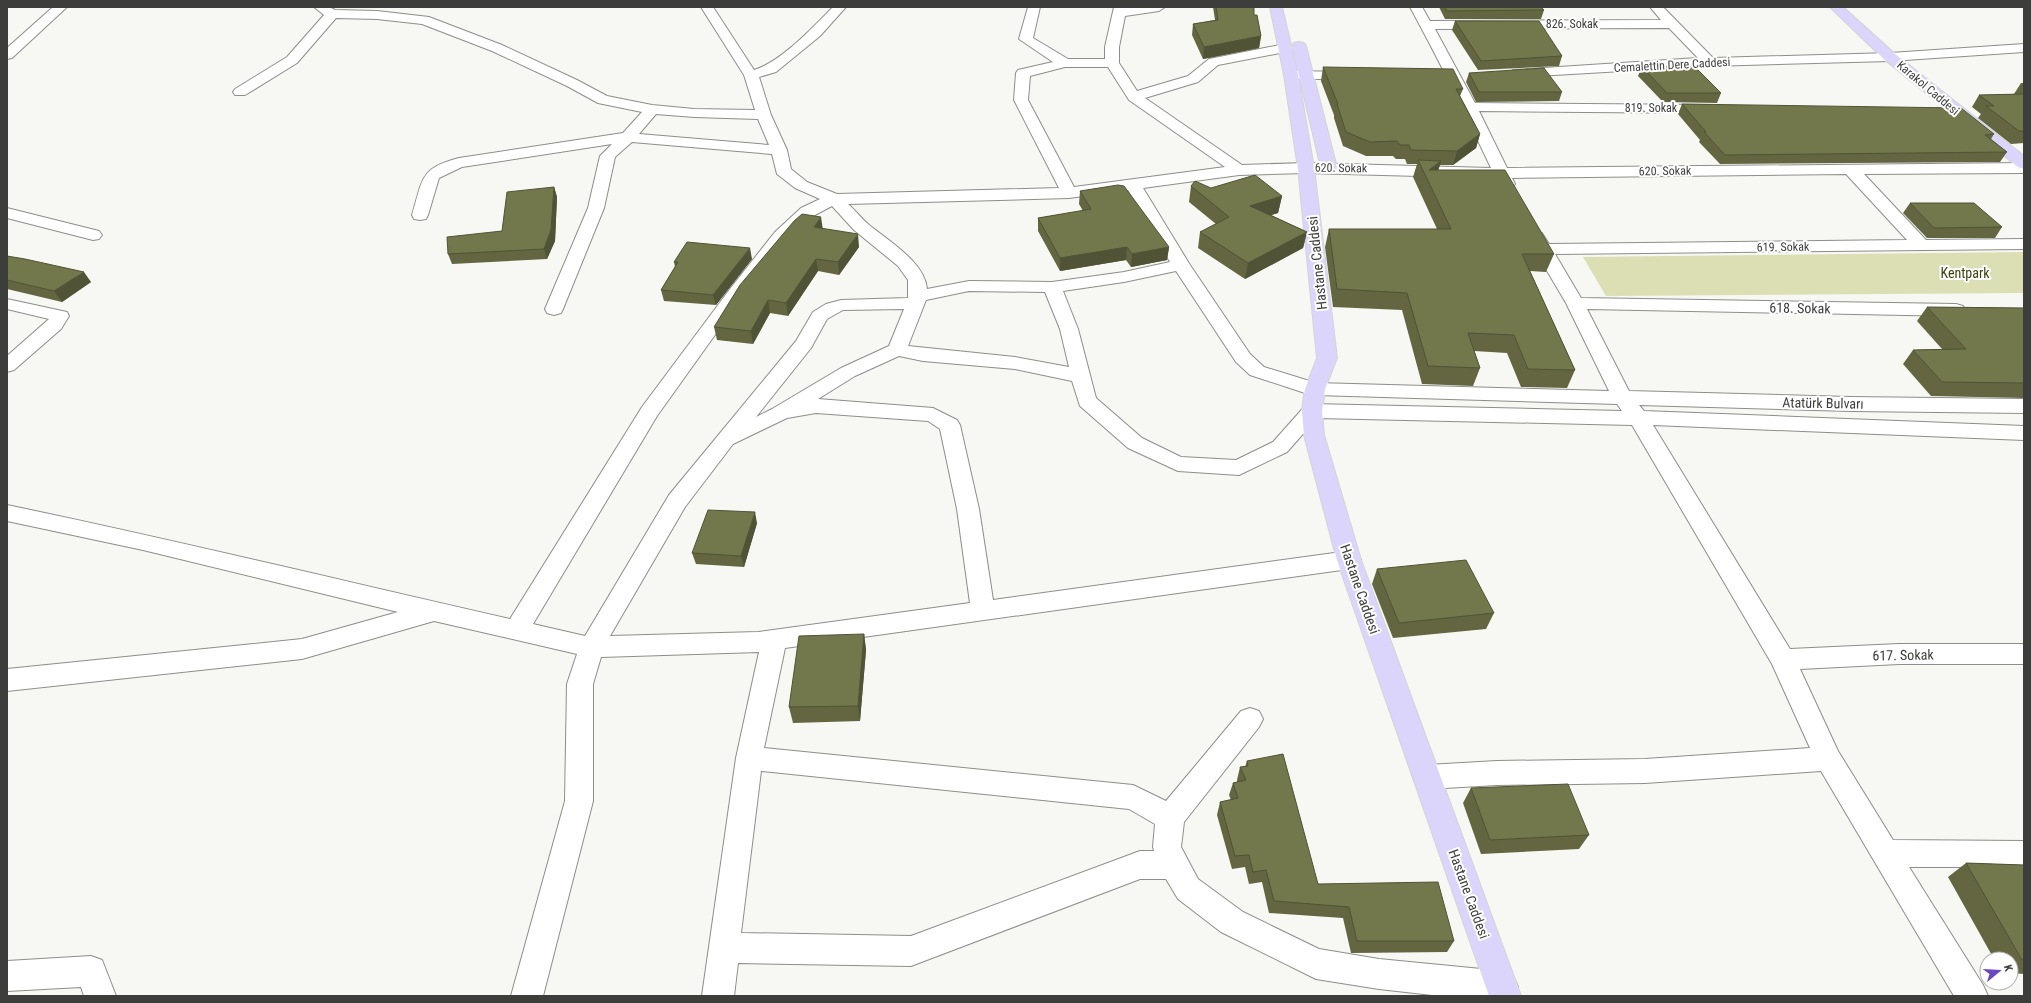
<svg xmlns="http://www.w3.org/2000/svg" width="2031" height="1003" viewBox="0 0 2031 1003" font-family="'Roboto Condensed',sans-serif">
<rect width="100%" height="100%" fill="#f7f8f3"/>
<path fill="#dbdfb3" d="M2024,252v41l-418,3 -23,-39z"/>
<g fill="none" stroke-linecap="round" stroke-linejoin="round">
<g stroke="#8d8e8a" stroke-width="2">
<g id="minor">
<path d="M53,7h14l-55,51 -5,1v-11z"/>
<path d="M314,7h15l6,3 42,1 52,6 73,28 75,35 30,16 45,9 42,4 61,1 -11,-35 -43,-68h12l41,63c27,-8 59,-43 79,-63h13l-26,29 -44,36 -17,5 12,38 16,35 4,19 16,13 30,12 222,-6 -45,-88 2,-27 2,-3 35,-8 -34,-23 9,-32h12l-7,31 35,21h37v-12l9,-40h51l-6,4 -34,5 -6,31v16l18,28 51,-15 21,-17 76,-15 5,1 2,3 -2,3 -72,14 -20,17 -53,16 97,67 64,-2 185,5c-26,-55 -52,-108 -81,-161h12l8,14 231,-1 -11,-13h13l50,51 177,-5 134,-9v8l-134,9 -181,5 -191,11 -5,-1 -2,-3 2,-3 185,-12 -29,-30 -234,1 40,74 234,2 5,1 2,3 -2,3 -5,1 -230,-2 28,57 517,-5v10l-160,1 62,66 98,-1v10l-469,5 26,44 375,6 7,2 2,4 -2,4 -7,2 -369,-7 42,82 221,6 174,2v14l-174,-2 -211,-6 5,6 380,15v14l-371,-15 137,224 109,-5h125v20h-125l-99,5 38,82 55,89 131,1v26h-115l74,118 5,11h-34l-133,-225 -176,12 -148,2 -70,4 -10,-3 -4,-9 4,-9 10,-3 70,-4 148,-2 165,-11 -38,-84 -140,-239 -315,-7 -30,34 -48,23 -61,-4 -50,-23 -48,-42 -8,-25 -57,-12 -92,-8 -24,-5 -44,20 -37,23 115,9 24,12 3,5 19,84 14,91 356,-49 8,3 4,6 -4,6 -8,3 -564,79 -21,100 369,37 33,16 75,-90 9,-3 9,3 4,8 -4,8 -75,95 -3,25 17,32 45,33 76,37 60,10 123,12 11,5 5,11 -4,9h-73l-62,-7 -63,-10 -95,-47 -43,-33 -12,-20h-26l-229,87 -173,-3 -4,33h-32l34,-238 23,-106 -158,5 -8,27v117l-50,195h-32l54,-195 2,-117 10,-30 -143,-33 -132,38 -295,32v-22l295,-30 96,-27 -255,-62 -136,-29v-16c168,35 336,76 503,114l132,-212 88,-118 45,-57 26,-24 19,-9 -25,-11 -18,-14 -5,-20 -140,-12 -17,15 -11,51 -41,101 -2,4 -7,2 -7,-2 -2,-4 43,-101 12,-52 12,-12 -150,23 -23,11 -11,37 -2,4 -6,1 -6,-1 -2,-4c11,-35 7,-47 47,-57l164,-25 19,-21 -44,-9 -31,-17 -75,-35 -70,-27 -45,-5 -41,-1 -39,45 -52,32h-10l-2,-3 2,-3 52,-32 37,-42zM1065,67h43l21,33 96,67 -151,20 -46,-87 2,-24zM656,114l38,3 64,2 11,26 -130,-11zM1306,173l190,5 5,9h12l2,-3 -3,-6 334,-4 61,66 -358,4 -7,-11 -6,-1 -6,1 -3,4 39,66 43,88 -293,-8 -52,-16 -14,-13 -60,-89 -47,-77 96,-13zM1128,190l42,72 -46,10 -72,10 -83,-1 -42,8c-2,-27 -40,-49 -59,-65 -7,-6 -13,-14 -20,-20l221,-6zM832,206l22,24 44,36 10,14v18l-67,2 -15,4 -13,8 -17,29 -127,154 -84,141 -52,-12 124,-208 85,-119 45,-57 26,-24zM1176,271l60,91 14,13 58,19 7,1 302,9 5,7 -310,-7 -7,2 -32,36 -37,18 -55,-3 -39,-19 -46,-40 -18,-69 -15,-38 61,-9zM969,291l76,1 15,37 9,38 -54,-10 -107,-11 18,-46zM904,309l-15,37 -48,22 -69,41 -16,8 55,-69 16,-29 16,-9zM816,413l112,8 12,8 17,80 13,94 -212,29 -148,4 75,-129 48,-63 54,-26zM761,771l368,38 26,15 -2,23 1,4h-14l-229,85 -170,-3z"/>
<path d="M1291,71l61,1 5,1 2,3 -2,3 -5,1 -66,-2 -2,-3 2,-3z"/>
<path d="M7,208l92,23 3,4 -3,4 -6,1 -86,-22z"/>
<path d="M7,299l60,13 2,4 -8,13 -47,41 -7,2v-16l42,-37 -42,-10z"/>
<path d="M91,956l11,4 14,36h-32l-3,-9 -74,4v-30z"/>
</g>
</g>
<g stroke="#d4d4d4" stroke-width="2">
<g id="major">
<path d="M1270,7h12l16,68 16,93 23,190 -12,31 -3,22 2,24 37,125 160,436h-32l-152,-436 -33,-125 -2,-24 3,-22 12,-31 -19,-190 -14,-93z"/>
<path d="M1830,7h13l52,47 129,102v13l-6,-2 -133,-107z"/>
<path d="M1299,42l5,1 2,3 31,122 -2,3h-12l-2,-3 -29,-122 2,-3z"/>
</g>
</g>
<use href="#minor" fill="#fff" fill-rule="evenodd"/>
<use href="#major" fill="#dbd5fc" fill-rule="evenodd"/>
</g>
<g fill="#636641">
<path d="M1213,7h41v8l7,21 -2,12 -56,11 -11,-24 1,-11 22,-4z"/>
<path d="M1439,7h102l3,3 -3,9h-96z"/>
<path d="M1455,21l107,35 -3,10 -81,4 -26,-40z"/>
<path d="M1323,67l140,22 -3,7 20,38 -4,14 -23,17h-13l-2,5 116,84 -8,18 -16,-1 45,99 -8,18 -46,-1 -14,-34 -33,-2 6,17 -7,18 -51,-2 -20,-74 -69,-3 -8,-60 4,-18h108l-24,-52 4,-13h-10l-2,-5h-9l-3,-3h-27l-23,-10 -9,-28v-3l-13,-34z"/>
<path d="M1642,67l29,1 50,25 -4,10 -54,-1 -25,-26z"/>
<path d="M1469,73l93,19 -3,9 -83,1 -10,-20z"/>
<path d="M2021,83h3v60l-13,1 -33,-26 3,-4 -9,-7 7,-12 35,-1z"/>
<path d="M1682,104l312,30 -3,5 16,13 -7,10 -280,2 -21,-22 1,-2 -22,-26z"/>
<path d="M1191,186l91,10 -4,17 -7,2 36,17 -4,16 -58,31 -47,-31 2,-16 16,-8 -27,-22z"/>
<path d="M554,187l3,10 -2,44 -8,18 -95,5 -4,-10 54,-23z"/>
<path d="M1080,191l89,56 -2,13 -36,7 -5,-7 -66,11 -22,-40v-13l45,-7 -4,-7z"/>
<path d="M1910,203l92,24 -7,11h-68l-24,-25z"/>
<path d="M823,228l36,19 -20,28 -21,-4 -30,45 -18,-3 -17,31 -36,-4 -3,-13z"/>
<path d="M7,256l84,26 -29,20 -55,-13z"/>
<path d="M752,259l-36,46 -52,-4 -3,-11 14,-23 -1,-5z"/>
<path d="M1927,307l97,1v90l-93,-2 -28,-32 10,-14 29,-1 -25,-28z"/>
<path d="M757,523l-13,44 -48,-3 -4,-11z"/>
<path d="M1377,569l117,44 -8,16 -93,9 -21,-54z"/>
<path d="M864,634l2,16 -6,71 -67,2 -4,-16z"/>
<path d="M1247,761l71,123 136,57 -7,11 -96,1 -8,-35 -74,-5 -7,-31 -13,2 -4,-17 -13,2 -15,-54 3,-13 11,-2 -2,-5 4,-12 4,-1v-2l3,-13h5z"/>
<path d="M1471,788l118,47 -10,14 -98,5 -18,-51z"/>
<path d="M1966,863l58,2v109l-13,-1v-14h-17l-46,-82z"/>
</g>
<g fill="#505335">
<path d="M1261,36l-2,12 -56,11 1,-12z"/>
<path d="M1480,134l-4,14 -23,17 4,-14z"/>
<path d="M1441,161l-5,17 -7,-8z"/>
<path d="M554,187l3,10 -2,44 -8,18 -3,-10z"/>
<path d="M1282,196l-4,17 -30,9 2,-16z"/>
<path d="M821,217l2,13 -9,-3z"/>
<path d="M1307,232l-4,16 -58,31 3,-16z"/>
<path d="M858,234l1,13 -20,28 -1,-13z"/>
<path d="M1127,247l-1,13 -66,11v-13z"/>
<path d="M1169,247l-2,13 -36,7 1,-13z"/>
<path d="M750,248l2,11 -36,46 -3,-10z"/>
<path d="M816,259l2,12 -30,45 -2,-13z"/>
<path d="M84,272l7,10 -29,20 -8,-11z"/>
<path d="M768,300l2,13 -17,31 -2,-13z"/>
<path d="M755,512l2,11 -13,44 -3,-11z"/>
<path d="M864,634l2,16 -6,71 -2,-15z"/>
</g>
<g fill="#73774c" stroke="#505335">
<path d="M1216,7h38v8h3l4,21 -57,11 -11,-23 25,-4z"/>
<path d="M1445,7h96l3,3 -97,1z"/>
<path d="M1455,21h84l23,35 -81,5z"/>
<path d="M1669,66l2,2 24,-1 26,26h-54l-25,-26z"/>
<path d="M1323,67l130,2 10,20h-7l24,45 -23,17 -46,-1 -2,-5h-9l-3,-4 -27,1 -24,-10 -9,-28h1z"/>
<path d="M1544,68l18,24h-83l-10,-19z"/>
<path d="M2024,94v37h-5l-33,-25h8l-15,-11z"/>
<path d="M1682,104l279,4 33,26 -9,1 22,17 -282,3 -21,-23h2z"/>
<path d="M1418,160l23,1 -12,9h76l49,84h-32l53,116 -47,-1 -14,-34 -46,-2 12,35 -52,-2 -21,-73 -70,-4 -8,-60h122z"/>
<path d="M1255,175l27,21 -32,10 57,26 -59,31 -48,-31 29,-15 -38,-31 4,-5 16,7z"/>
<path d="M1118,185l6,1 45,61 -37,7 -5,-7 -67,11 -22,-40 53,-9 -11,-18z"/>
<path d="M554,187l-3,43 -7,19 -96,5 -1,-17 55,-6 5,-39z"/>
<path d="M1910,203h64l28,24 -68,1z"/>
<path d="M802,214l19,3 -7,10 44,7 -20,28 -22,-3 -30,44 -18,-3 -17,31 -37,-4 26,-42 54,-64z"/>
<path d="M687,242l63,6 -37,47 -52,-5 17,-28h-4z"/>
<path d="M7,256l18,3 59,13 -30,19 -47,-11z"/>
<path d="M1927,307l97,1v75l-82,-1 -29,-32 53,-1z"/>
<path d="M708,510l47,2 -14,44 -49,-3z"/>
<path d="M1466,560l28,53 -95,10 -22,-54z"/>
<path d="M864,634l-6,72 -69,1 10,-71z"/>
<path d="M1283,754l35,130 120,-2 16,59h-97l-8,-34 -75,-6 -8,-31 -13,2 -4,-17 -14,1 -15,-54 18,-4 -5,-15 13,-3 -6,-13 8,-1 -1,-5z"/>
<path d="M1568,784l21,51 -99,5 -19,-52z"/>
<path d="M1966,863l58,2v95h-2z"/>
</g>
<g text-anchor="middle" stroke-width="4" stroke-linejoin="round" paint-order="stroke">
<g font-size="12" fill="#3d3d3b" stroke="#fff">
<text x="1572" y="28">826. Sokak</text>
<text transform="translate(1672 65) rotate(-3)" y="4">Cemalettin Dere Caddesi</text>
<text transform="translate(1928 88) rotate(40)" y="4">Karakol Caddesi</text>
<text x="1651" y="112">819. Sokak</text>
<text transform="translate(1341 168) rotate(1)" y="4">620. Sokak</text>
<text transform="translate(1665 171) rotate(-1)" y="4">620. Sokak</text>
<text transform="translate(1783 247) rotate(-1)" y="4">619. Sokak</text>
</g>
<g font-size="14" fill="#3d3d3b" stroke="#fff">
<text transform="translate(1317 263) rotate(-96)" y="5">Hastane Caddesi</text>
<text transform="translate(1800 308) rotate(1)" y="5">618. Sokak</text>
<text transform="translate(1823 403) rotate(1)" y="5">Atatürk Bulvarı</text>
<text transform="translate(1360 589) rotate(71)" y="5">Hastane Caddesi</text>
<text transform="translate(1903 655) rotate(-1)" y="5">617. Sokak</text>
<text transform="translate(1469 894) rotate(70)" y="5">Hastane Caddesi</text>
</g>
<g font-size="14" fill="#40430c" stroke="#fff">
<text x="1965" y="278">Kentpark</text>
</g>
</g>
<rect width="2031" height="1003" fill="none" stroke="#3d3d3b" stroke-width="16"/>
<g transform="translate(1999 971) rotate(72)"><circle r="19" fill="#ffffff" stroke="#b1b1b1"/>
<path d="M0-3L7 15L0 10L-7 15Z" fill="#6948c1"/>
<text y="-6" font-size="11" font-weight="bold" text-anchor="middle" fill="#3d3d3b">K</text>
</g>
</svg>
